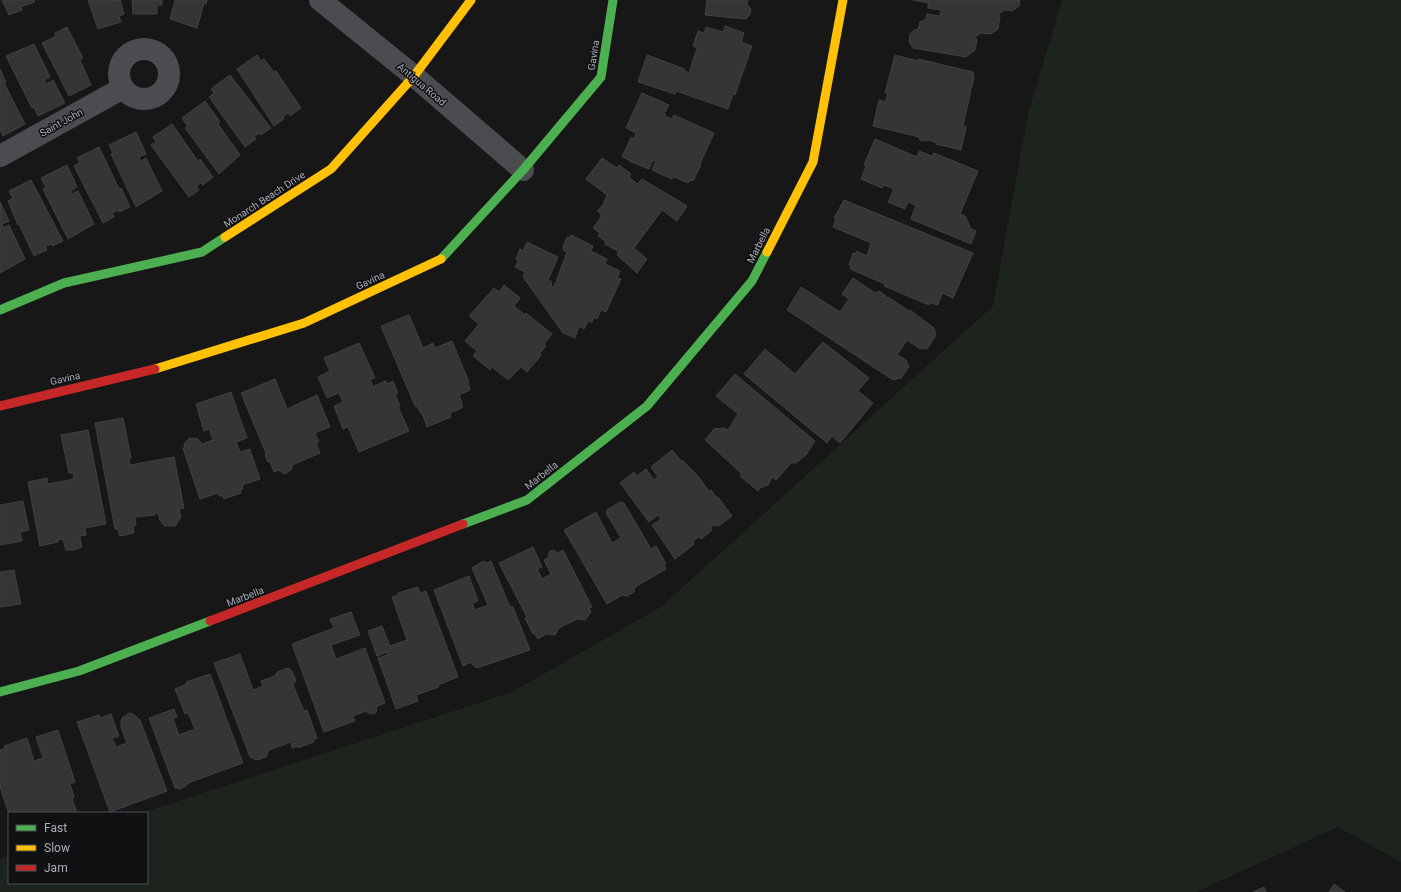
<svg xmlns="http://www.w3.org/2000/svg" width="1401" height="892" viewBox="0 0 1401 892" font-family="Roboto,sans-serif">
<rect width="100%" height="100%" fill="#171717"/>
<path fill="#1d241e" d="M1062,0h339v862l-63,-35 -142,65h-1196v-33l9,-3v27h138v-70h-5l370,-121 149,-85 332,-301 35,-192z"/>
<g fill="#353536" stroke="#3f4043">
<path d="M2,0h32l1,2 -14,5 1,3 -13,5z"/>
<path d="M88,0h32l4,14 -5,2 2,6 -23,7z"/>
<path d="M132,0h30v5h-5v9h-24z"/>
<path d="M175,0h32l-1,4 -2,-1 -7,25 -27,-9z"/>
<path d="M707,0h41l-1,5 4,4 -1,5 -4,5 -41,-4z"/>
<path d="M913,0h107l-1,6 -7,5 -7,-1 -7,4 2,2 -2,13 -7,5 -10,-1 -6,4 2,3 -2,10 -9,7 -53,-9 -4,-6 1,-8 6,-5 2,1 2,-8 6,-3 1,-5 13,2 1,-6 -13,-2v-5z"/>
<path d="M725,26l19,7 -3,9 11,4 -17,49 -2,-1 -5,15 -52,-18 -1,3 -37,-12 9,-27 38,14 -1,2 5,2 8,-25 -4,-2 5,-15 6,2 2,-6 17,5z"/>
<path d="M67,27l16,31 -3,2 11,25 -22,11 -27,-53 14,-7 -1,-3z"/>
<path d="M34,44l16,33 -6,3 3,4 6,-4 12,23 -27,13 -4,-9 -2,1 -26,-52z"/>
<path d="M257,55l4,6 3,-2 10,13 2,-1 25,37 -11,8 -2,-3 -5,4 1,2 -10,7 -37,-57z"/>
<path d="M895,55l23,6v-2l55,13 1,6 -2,9 -3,3h2l-8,36 3,1 -5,23 -25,-6v-2l-8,-2 -2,1 -6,-1 -1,-3 -46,-11 6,-26 6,2 3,-9h-3z"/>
<path d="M0,69l6,13 -2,1 21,41 -22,12 -3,-6z"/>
<path d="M230,75l41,53 -10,7 -2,-2 -5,4 2,2 -11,8 -36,-50 5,-4 -3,-4z"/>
<path d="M642,93l27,12 -5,9 2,1 -1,3 2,1v-2l5,2 2,-4 40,18 -14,31 -3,-1 4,2 -8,16 -3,-1 -2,3 -14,-6 -2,2 -20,-9 4,-9 -3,-1 -4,9 -20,-8v-1l-7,-3 9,-20 3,2 2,-6 -10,-5z"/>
<path d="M205,101l15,21 -2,2 22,31 -21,19 -34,-46 3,-1 -6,-9z"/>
<path d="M172,124l26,37 2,-2 13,18 -10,8 -2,-2 -5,3 3,4 -10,7 -38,-52 5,-3 -3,-5z"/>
<path d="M136,132l10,22 -7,3 2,4 5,-3 16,33 -26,16 -25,-53 2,-1 -4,-8z"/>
<path d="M875,139l42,18 2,-6 13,5 2,-3 44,18 -18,43 5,2 6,13 5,2 -5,13 -60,-25 5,-14 -8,-3 -3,7 -17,-7 6,-13 -10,-4 -2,3 -21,-9 5,-13 -2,-1z"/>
<path d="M99,147l20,42 2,-1 9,19 -11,5 -1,-2 -6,3 2,4 -11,6 -29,-57 6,-3 -3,-5z"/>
<path d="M602,158l15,10 2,-3 12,9 -2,3 8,7 5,-5 45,27 -10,15 -15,-11 -28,38 13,11 -10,14 -20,-18 2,-3 -14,-8 1,-2 -8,-6 2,-3 -7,-5 7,-9 1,-5 -4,-3 6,-6 4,-10 -21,-16z"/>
<path d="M67,165l10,22 -6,4 1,3 6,-3 16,33 -26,15 -25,-50 3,-1 -5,-10z"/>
<path d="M31,180l32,61 -11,5 -1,-2 -6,3 2,3 -13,6 -15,-32 -1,1 -10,-24 5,-3 -4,-7z"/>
<path d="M844,200l129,53 -20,45 -11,-5 -4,12 -8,-2 -1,2 -45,-19 1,-2 -35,-15 1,-3 -2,-1 4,-12 2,1 2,-3 10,5 4,-13 -38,-16 3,-8 -2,-1z"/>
<path d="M0,202l9,19 -7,3 1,4 6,-3 16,34 -25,14z"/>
<path d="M571,235l22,11 -2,5 16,8 -2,5 15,7 -3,7 4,1 -15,33 -5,-2 -4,9 -3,-2 -2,5 -4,-1 -4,8 -5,-3 -4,12 -12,-5 -40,-56 2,-5 -10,-5 3,-6 -2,-2 4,-10 3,2 4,-9 31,15 -10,23 4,2 -1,4 3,1 13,-35 -4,-2 1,-2 -1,-1 4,-10 2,1z"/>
<path d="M853,278l22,15 4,-2 6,4 2,4 1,-2 21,14 1,-1 24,18 2,7 -8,13 -8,1 -13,-9 -10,15 9,5 3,7 -8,11 -8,2 -106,-70 14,-23 39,25 9,-13 -7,-5z"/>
<path d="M504,285l16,13 -6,8 11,9 1,-2 26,21 -8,10 2,2 -6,7 1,2 -14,17 -6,-5 -13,13 -16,-13 -2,3 -17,-14 4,-5 -12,-10 14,-17 -10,-8 25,-28 5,4z"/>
<path d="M409,315l14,33 10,-5 2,5 17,-7 17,41 -1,1 2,7 -11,5 3,8v5l-12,5 1,4 -24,10 -5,-14 -1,1 -4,-8h-2l-34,-80z"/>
<path d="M823,342l46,36 -11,13 15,12 -33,40 -8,-7 -5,7 -83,-69 21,-25 30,25z"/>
<path d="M359,343l16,35 -5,1 4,10v-3l12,-5 1,3 6,-3 5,12 -3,1 5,12 -2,1 11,24 -50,21 -11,-25 -5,2 -9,-23 9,-4 -4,-9 -12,5 -9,-21 12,-6 -6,-13z"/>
<path d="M735,374l80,67 -9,14 -10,8h-5l-15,17 -4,-3 -4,8 -8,3 -2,3 -18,-15 2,-2 -37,-34 9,-11 11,-1 3,2 10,-16 -22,-18z"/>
<path d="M275,379l12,30 30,-14 13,32 -15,6 4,9h-3l4,11 -28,12v4l-7,5 -7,-4 -4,2 -4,-10 -3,-1 -2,-6 1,-2 -25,-60z"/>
<path d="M231,392l16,46 -11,4 4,10 10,-3 10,30 -18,6 1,4 -3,1 1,3 -17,6 -1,-3h-4l-1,-3 -18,6 -17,-51 2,-1 -1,-3 6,-6 8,1 4,5 11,-4 -4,-11 -5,2 -8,-27z"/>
<path d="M123,418l8,40h-2l1,7 44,-8 10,51 -5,1 2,8 -6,9h-11l-4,-6 -2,-7h-3v2l-20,2 1,8 -3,1 1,7 -14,3 -2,-7h-3l-20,-106z"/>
<path d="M88,430l18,94 -21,4 1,7 -6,1v3l2,8 -8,3h-8l-3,-11 -5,1v2l-18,4 -12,-64 19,-4 1,6 26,-5 -1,-6h-4l-8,-38z"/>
<path d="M672,450l9,11 1,-1 15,15 12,16 2,-1 6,8 1,-1 14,19 -13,10 -7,-1 -1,6 -10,8 -2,-2 -5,3 -1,5 -18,14 -23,-34 9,-6 -3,-4 -9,7 -29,-39 14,-11 3,4 9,-7 8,11 4,-3 -7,-10z"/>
<path d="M23,501l6,29 -9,2 2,9 -22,4v-40z"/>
<path d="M620,502l4,1 27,46 5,-3 10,18 -2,1 2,4 -31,18 -1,5 -7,4 -5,-1 -15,9 -43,-74 32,-18 16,31 9,-5 -15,-25 1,-3z"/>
<path d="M533,547l9,20 -5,2 5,10 9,-5 -7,-14 4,-2 1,-6 4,-2 5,3 5,-3 29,57 -3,1 2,4 -6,8 -8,-1 -18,9 -4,7 -9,-1 -8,5 -4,-6 -1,1 -8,-16 2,-1 -28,-54z"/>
<path d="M483,561l4,2 4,-2 19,46h3l17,43 -53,18 -4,-3 -2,-3 -8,4 -29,-76 35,-14 9,25 -6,2 3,7 13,-5 -16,-37z"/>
<path d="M14,570l7,34 -21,3v-35z"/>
<path d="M418,587l2,6 6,-2 32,86 -20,8 1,2 -23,8 2,6 -22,8 -18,-51 10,-3 -1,-3 -10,4 -9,-25 14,-5 8,20 17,-6 -15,-43 6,-2v-2z"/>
<path d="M351,612l9,23 -29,10 5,14 29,-11 20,55 -8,3 -1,6 -2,2 -6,-1 -2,-2 -13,5 2,5 -31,11 -32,-88 42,-16 -4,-9z"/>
<path d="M240,654l13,36 10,-4 -2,-5 14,-5 2,-4 11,-4 4,3 4,10 -3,4 11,26 3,-1 10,28 -4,2 1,2 -16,6 -1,-2 -5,2 -1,-6 -22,8 -3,7 -9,3 -7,-3 -36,-94z"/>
<path d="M210,674l33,89 -55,20 -2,3 -6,3 -5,-1 -26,-70 25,-9 3,8 -4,2 6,16 16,-6 -7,-16 -3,1 -10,-25 12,-5 -1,-2z"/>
<path d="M129,713l4,1 7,6 27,71 -57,21 -33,-90 22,-7 1,3 11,-4 8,22 -7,2 4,9 11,-4 -6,-16v-5l1,-4z"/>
<path d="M58,730l17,52 -5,2 4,13 -2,1 5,15 -68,1 -9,-27v-37l5,-1 -1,-3 23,-8 7,23 9,-3 -7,-21z"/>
<path d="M1334,884l11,8h-16z"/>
<path d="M1264,887l2,5h-13z"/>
</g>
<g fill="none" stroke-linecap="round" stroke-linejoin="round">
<g stroke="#4b4c50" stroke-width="22">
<path d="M320,0l94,76 109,94"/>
<circle cx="144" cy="74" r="25"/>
<path d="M0,156l123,-68"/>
</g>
<g stroke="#4caf50" stroke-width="9">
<path d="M441,259l82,-89 78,-93 12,-77"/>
<path d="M0,310l64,-27 138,-31 23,-15"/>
<path d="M463,524l64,-24 120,-94 105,-125 15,-29"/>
<path d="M0,692l79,-21 131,-50"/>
</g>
<g stroke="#ffc107" stroke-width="9">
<path d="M225,237l106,-68 83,-93 57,-76"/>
<path d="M767,252l46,-90 30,-162"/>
<path d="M155,369l149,-46 137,-64"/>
</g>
<g stroke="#c62828" stroke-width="9">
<path d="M0,406l155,-37"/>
<path d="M210,621l253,-97"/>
</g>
</g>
<g text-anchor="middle" stroke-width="3" stroke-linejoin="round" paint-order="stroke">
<g font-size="10" fill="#a8adb8" stroke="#111113">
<text transform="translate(593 55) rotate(-81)" y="4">Gavina</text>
<text transform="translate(422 84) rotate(40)" y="4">Antigua Road</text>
<text transform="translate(61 122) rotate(-29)" y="4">Saint John</text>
<text transform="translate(264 199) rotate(-33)" y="4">Monarch Beach Drive</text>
<text transform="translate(758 245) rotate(-63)" y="4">Marbella</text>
<text transform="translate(370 280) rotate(-25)" y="4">Gavina</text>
<text transform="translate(65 378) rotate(-13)" y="4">Gavina</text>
<text transform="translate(541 475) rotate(-38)" y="4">Marbella</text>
<text transform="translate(245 596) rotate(-21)" y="4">Marbella</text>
</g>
</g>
<rect x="8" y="812" width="140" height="72" fill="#111113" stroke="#4d4f55"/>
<rect x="16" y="825" width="20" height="6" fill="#4caf50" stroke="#4d4f55"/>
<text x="44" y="832" font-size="12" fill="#a8adb8">Fast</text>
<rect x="16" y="845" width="20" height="6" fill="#ffc107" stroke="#4d4f55"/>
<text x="44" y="852" font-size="12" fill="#a8adb8">Slow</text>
<rect x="16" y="865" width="20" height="6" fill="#c62828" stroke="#4d4f55"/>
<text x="44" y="872" font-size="12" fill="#a8adb8">Jam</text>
</svg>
